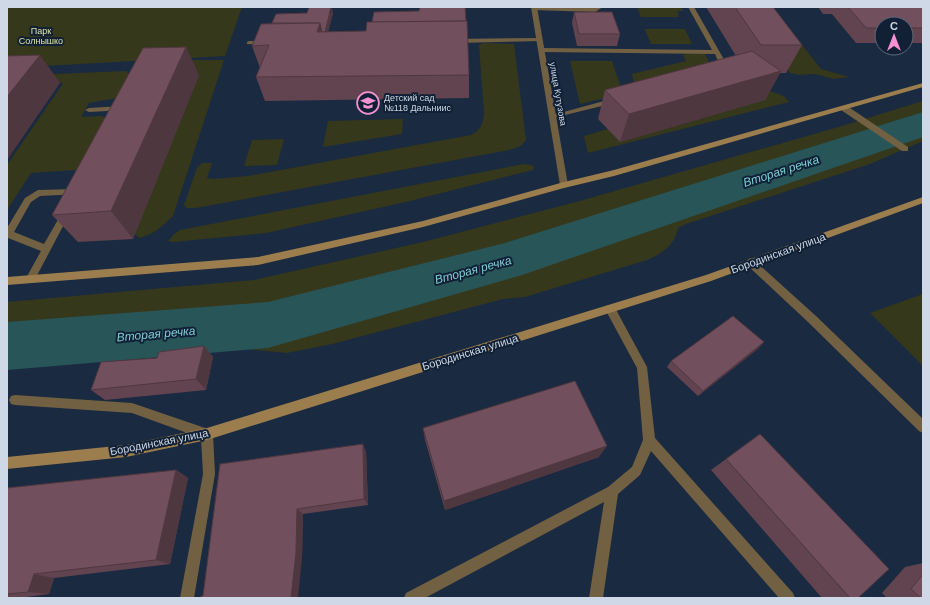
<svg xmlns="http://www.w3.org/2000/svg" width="930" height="605" viewBox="0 0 930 605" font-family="Arial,sans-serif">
<rect width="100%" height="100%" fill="#1a2a40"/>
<g fill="#36381b">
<path d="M7,7h235l-17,49 -218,12z"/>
<path d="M637,7h44l2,4h-6l2,6h-38z"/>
<path d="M775,10l46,59 28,8 -15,2 -19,-5 -16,1 -9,-2 -40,-59z"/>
<path d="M645,29h40l7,15h-41z"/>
<path d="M483,43l31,1 12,96 -5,6 -12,4 -313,58h-9l-3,-3 13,-37 5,-5h10l-5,15 6,1 35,-3 223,-41c10,-5 12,-11 13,-22l-5,-68z"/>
<path d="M685,54h20l6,12 -76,20 -3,-12 54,-13 -3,-6z"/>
<path d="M188,60h36l-51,156c-11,10 -19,19 -34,22l-4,-4 64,-159z"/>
<path d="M570,61h42l11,33 -43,10z"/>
<path d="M126,71l4,4 -12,23 -29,5 -7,12v2l19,-1 7,3 -28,48 -5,3 -44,3 -24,37v-45l55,-80v-2l-3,-1 -31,1 3,-8z"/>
<path d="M739,80l45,16 5,6 -201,51 -4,-17 24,-7 12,13 145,-42z"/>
<path d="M923,101v40l-53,23 -184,60 -8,4c-3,17 -16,26 -31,32l-122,37 -22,2 -171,45 -45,9 -51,-5 -69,8 -160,12v-66l247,-22 169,-38 157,-41 262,-75z"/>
<path d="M403,119l-1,15 -79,13 5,-26z"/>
<path d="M284,139l-7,26 -33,1 8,-26z"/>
<path d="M524,164l7,1 3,2 -1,3 -123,31 -144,32 -93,9 -5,-1 5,-6 7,-5z"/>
<path d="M923,294v72l-53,-53z"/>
</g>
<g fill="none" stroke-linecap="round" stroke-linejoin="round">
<path fill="#285558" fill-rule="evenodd" d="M923,112v25l-401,138 -254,73 -261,22v-48l261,-20 237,-59z"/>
<g fill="#726043" fill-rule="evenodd">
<path d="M535,7l59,1 9,-1 -8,5 -62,-2v-2z"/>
<path d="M688,7h6l32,56 1,5 -4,4 -5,-1 3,-3 -6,-14 -173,-2 -3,-2 3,-2 170,2z"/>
<path d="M540,38l2,1v2l-88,2 -3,-2 3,-2z"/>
<path d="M249,41h17l3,2 -3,2 -19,-1v-2z"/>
<path d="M615,98l4,2 -1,2 -65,16 -4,-2z"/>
<path d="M122,106h3v4l-36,2 -4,-2 4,-2z"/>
<path d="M76,189l3,1v4l-39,2 -9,6 -17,30 30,12 19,-33h6l1,2 -37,70h-6l-2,-3 16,-29 -33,-13 -1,-10 18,-30 13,-8z"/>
<path d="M750,258l3,1 63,57 107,103v14l-4,-2 -111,-109 -61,-57 -2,-3z"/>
<path d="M610,305l4,1 33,61 8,71 138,155 2,5h-16l-128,-147 -11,24 -22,19 -15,104h-14l15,-96 -179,96h-21l2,-5 202,-106 24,-20 11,-27 -6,-72 -32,-59 1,-3z"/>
<path d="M15,395l117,8 79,27 2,4 2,40 -21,124h-14l23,-124 -2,-36 -69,-25 -117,-8 -4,-1 -2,-4 2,-4z"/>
</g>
<path fill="#726043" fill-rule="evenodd" d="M841,106h6l61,41v4h-6l-61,-41z"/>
<path fill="#726043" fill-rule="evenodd" d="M531,7h6l31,178 -4,3 -4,-3z"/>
<g fill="#9c7e4e" fill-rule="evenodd">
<path d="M923,83v4l-309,89 -50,12 -141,39 -165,38 -251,20v-8l251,-20 165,-36 141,-39 50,-12z"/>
<path d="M923,197v6l-212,78 -504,159 -81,17 -119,12v-12l119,-12 81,-17 499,-153z"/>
</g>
</g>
<g fill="#61444f">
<path d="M706,7h67l29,38 -16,28h-6l-15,27 -145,42 -22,-23 7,-29 131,-34z"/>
<path d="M818,7h105v1h-1l1,1v34h-17v-19h-24v19h-26l-24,-29h-9z"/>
<path d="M574,12l46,22 -3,12h-40l-5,-23z"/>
<path d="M333,13l-5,19 141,43v23l-204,3 -9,-24 4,-9 -8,-22 20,-23z"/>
<path d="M199,75l-66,164 -55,3 -26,-27z"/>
<path d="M204,346l9,11 -7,33 -101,10 -14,-10 66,-32z"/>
<path d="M759,348l-61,48 -31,-29 4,-6z"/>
<path d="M423,428l176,29 -154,53 -20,-70z"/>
<path d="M366,451l2,54 -65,9 -1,43 -99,39 17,-132z"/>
<path d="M726,459l124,139h-28l-111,-128z"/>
<path d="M176,470l12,8 -18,86 -116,14 -5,16 -30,4h-12v-110z"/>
<path d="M923,563v35h-36l-5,-5 23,-26z"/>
</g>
<g fill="#4f3740">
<path d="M332,7l1,6 -7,26 -1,-7z"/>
<path d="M320,23l5,22 -8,-13z"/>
<path d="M186,47l13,28 -66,164 -22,-28z"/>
<path d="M40,55l20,28 -53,77v-63z"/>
<path d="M781,71l-16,29 -145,42 9,-28z"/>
<path d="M764,342l-5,6 -61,48 5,-5z"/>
<path d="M204,346l9,11 -7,33 -10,-11z"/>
<path d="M363,444l3,7 2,54 -4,-6z"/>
<path d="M607,446l-8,11 -154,53 -1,-9z"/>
<path d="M176,470l12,8 -18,86 -14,-4z"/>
<path d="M297,509l6,5 -1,43 -4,41h-7z"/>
<path d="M34,574l20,4 -5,16 -21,-2z"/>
</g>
<g fill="#714f5c" stroke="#4f3740">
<path d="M309,7h22l-6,25h-3l-2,-9h-48l4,-9 31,-1z"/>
<path d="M420,7h45l1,14 -94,1 2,-10 45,-1z"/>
<path d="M735,7h38l29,38h-41z"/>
<path d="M848,7h73l2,2v19h-17v-4h-24v4h-16z"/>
<path d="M574,12h38l8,22h-41z"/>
<path d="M467,21l2,54 -213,2 13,-32 -17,1 9,-22 59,-1 -3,9 49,-1 1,-9z"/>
<path d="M186,47l-75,164 -59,4 91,-167z"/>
<path d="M752,51l29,20 -152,43 -24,-24z"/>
<path d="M40,55l-33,42v-41z"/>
<path d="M733,316l31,26 -61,49 -32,-30z"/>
<path d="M204,346l-8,33 -105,11 10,-28 56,-4 2,-6z"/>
<path d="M575,381l32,65 -163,55 -21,-73z"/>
<path d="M760,434l129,135 -31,29h-8l-124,-139z"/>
<path d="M363,444l1,55 -67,10 -1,44 -5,45h-90v-2h2l17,-132z"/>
<path d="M176,470l-20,90 -122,14 -6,18 -21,2v-106z"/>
<path d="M923,574v24h-2l-10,-9z"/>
</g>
<defs>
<g id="school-ring" transform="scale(1.15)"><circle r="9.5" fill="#112035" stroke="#f491d3" stroke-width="1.5"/><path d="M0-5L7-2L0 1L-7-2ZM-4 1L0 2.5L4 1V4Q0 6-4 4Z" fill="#f491d3"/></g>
</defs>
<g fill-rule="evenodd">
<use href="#school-ring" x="368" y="103"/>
</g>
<g text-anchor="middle" stroke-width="4" stroke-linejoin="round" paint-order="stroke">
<g font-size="9" fill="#dde3a6" stroke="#112035">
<text x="41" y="34">Парк<tspan x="41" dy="10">Солнышко</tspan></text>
</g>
<g font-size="9" fill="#ced8e6" stroke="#112035">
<text transform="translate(558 94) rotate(80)" y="3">улица Кутузова</text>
</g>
<g font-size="9" fill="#ced8e6" stroke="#112035" text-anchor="start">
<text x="384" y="101">Детский сад<tspan x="384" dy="10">№118 Дальниис</tspan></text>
</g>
<g font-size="11" fill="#ced8e6" stroke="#112035">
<text transform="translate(778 253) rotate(-20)" y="4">Бородинская улица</text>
<text transform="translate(470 352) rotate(-17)" y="4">Бородинская улица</text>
<text transform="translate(159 442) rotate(-11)" y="4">Бородинская улица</text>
</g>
<g font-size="12" font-style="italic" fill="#7dced5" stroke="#112035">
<text transform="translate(781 171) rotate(-18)" y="4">Вторая речка</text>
<text transform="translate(473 270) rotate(-15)" y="4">Вторая речка</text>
<text transform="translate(156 334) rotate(-5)" y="4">Вторая речка</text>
</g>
</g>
<rect width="930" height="605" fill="none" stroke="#ced8e6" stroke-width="16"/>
<g transform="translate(894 36)"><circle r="19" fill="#112035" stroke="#5d6a7c"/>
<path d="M0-3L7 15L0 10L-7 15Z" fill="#f491d3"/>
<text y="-6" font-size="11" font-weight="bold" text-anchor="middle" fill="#ced8e6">С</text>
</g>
</svg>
